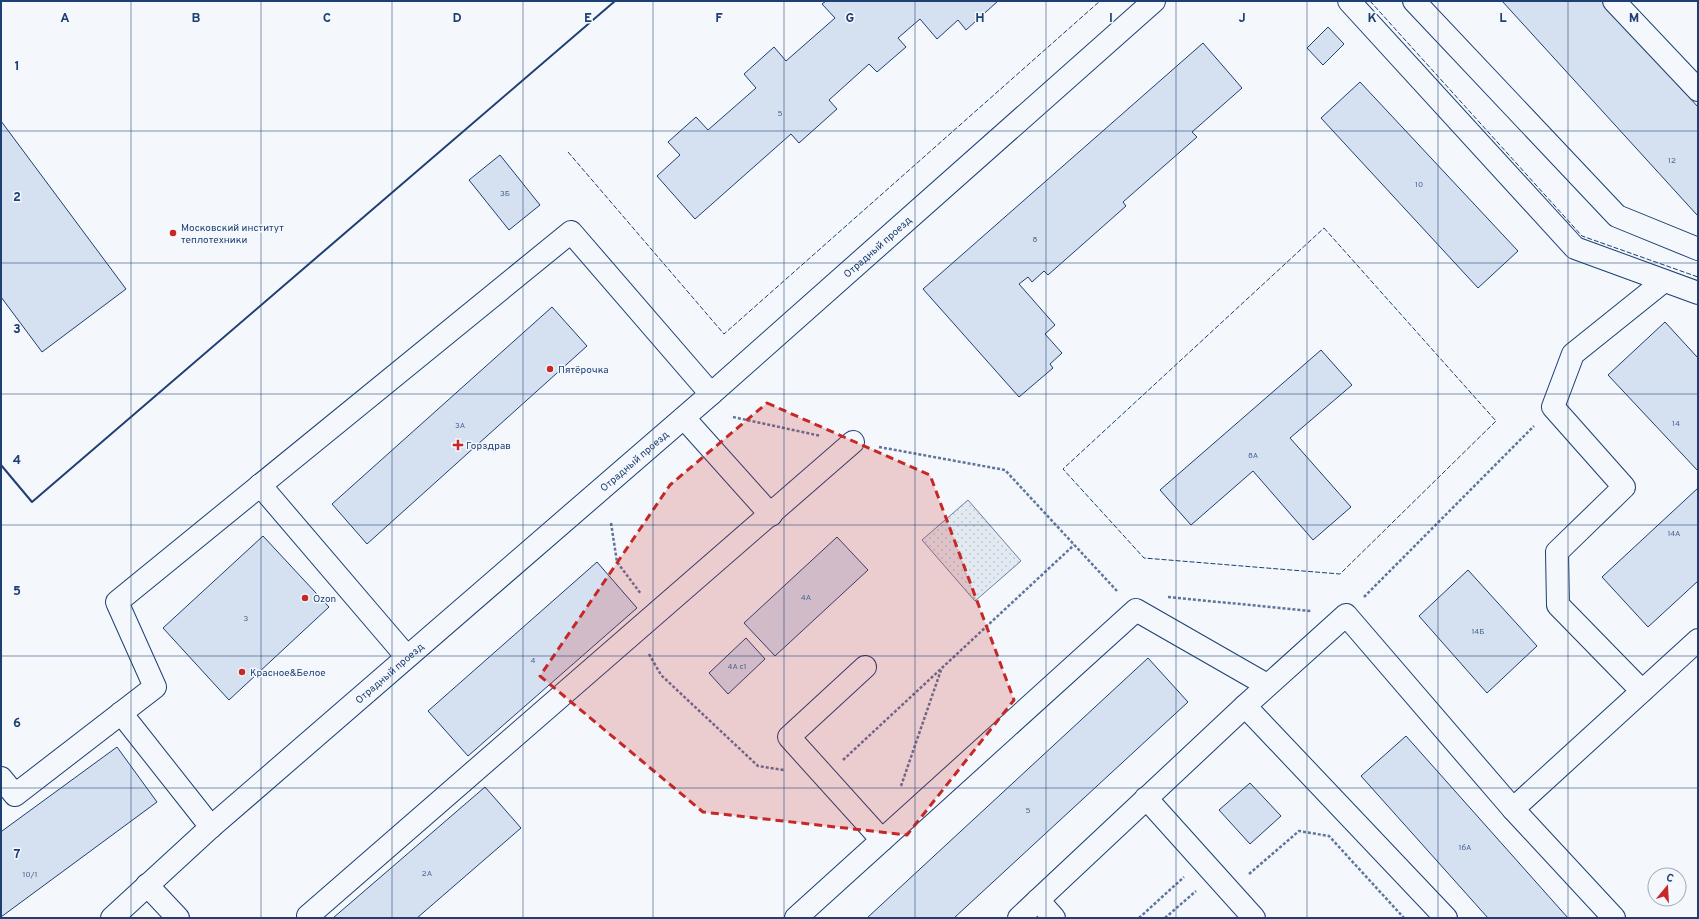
<svg xmlns="http://www.w3.org/2000/svg" width="1699" height="919" viewBox="0 0 1699 919" font-family="Overpass,sans-serif">
<defs>
<pattern id="grass-dots" width="8" height="8" patternUnits="userSpaceOnUse"><rect width="8" height="8" fill="#e3e9f0"/><path d="M2 2h.1M6 6h.1" fill="none" stroke="#c2c9d1" stroke-width="1.8" stroke-linecap="round"/></pattern>
</defs>
<rect width="100%" height="100%" fill="#f4f7fb"/>
<path fill="url(#grass-dots)" stroke="#687fa3" d="M968,500l53,61 -46,40 -53,-61z"/>
<g fill="#d5e0f0" stroke="#1d3f73">
<path d="M826,1h172l-32,29 -8,-10 -21,19 -17,-20 -22,19 8,9 -29,25 -8,-8 -40,36 8,9 -38,34 -8,-9 -96,85 -38,-43 23,-21 -12,-13 28,-25 12,13 48,-42 -12,-14 30,-27 12,14 49,-43 -13,-14z"/>
<path d="M1502,1h100l96,106v107l-1,1z"/>
<path d="M1328,27l16,17 -21,21 -16,-17z"/>
<path d="M1203,43l39,45 -50,44 5,5 -74,65 3,4 -78,69 -4,-4 -12,11 -4,-5 -9,7 36,41 -10,9 17,19 -12,11 3,4 -34,29 -96,-108z"/>
<path d="M1360,82l158,169 -40,37 -157,-170z"/>
<path d="M1,121l125,168 -84,63 -41,-55z"/>
<path d="M500,155l40,50 -31,25 -40,-50z"/>
<path d="M552,307l35,39 -220,198 -35,-40z"/>
<path d="M1665,322l33,36v113l-90,-96z"/>
<path d="M1321,350l31,35 -62,53 61,69 -38,33 -60,-69 -62,54 -31,-35z"/>
<path d="M1698,488v93l-50,46 -46,-50z"/>
<path d="M263,536l66,71 -100,93 -66,-72z"/>
<path d="M837,537l31,33 -93,86 -31,-33z"/>
<path d="M597,562l40,46 -169,148 -40,-45z"/>
<path d="M1468,570l69,76 -50,47 -68,-77z"/>
<path d="M746,638l19,21 -37,35 -19,-21z"/>
<path d="M1148,658l40,44 -234,216h-87z"/>
<path d="M1406,736l162,182h-80l-127,-142z"/>
<path d="M117,747l40,55 -156,115v-87l1,1z"/>
<path d="M1250,783l31,33 -31,28 -31,-34z"/>
<path d="M485,787l36,41 -104,90h-84z"/>
</g>
<g fill="none" stroke-linecap="round" stroke-linejoin="round">
<g stroke="#1d3f73" stroke-width="24">
<g id="minor">
<path d="M1349,1l226,247 123,45"/>
<path d="M1414,1l203,215 81,33"/>
<path d="M1614,1l84,89"/>
<path d="M684,418l87,97"/>
<path d="M260,485l147,172"/>
<path d="M865,667l-76,70 93,103"/>
<path d="M1642,691l-84,-86 -1,-53 67,-65 -71,-80 20,-53 91,-73"/>
<path d="M1245,706l201,212"/>
<path d="M121,713l90,114"/>
<path d="M1,778l14,17 140,-108 -38,-85 454,-370 140,162"/>
<path d="M1146,798l108,120"/>
<path d="M1513,809l101,109"/>
<path d="M147,885l31,33"/>
<path d="M1038,900l16,18"/>
<path d="M308,916l545,-474"/>
<path id="s1" d="M112,918l99,-91 500,-433 443,-393"/>
<path d="M796,918l340,-308 131,75"/>
<path d="M1019,918l226,-212 101,-91 167,194 185,-169"/>
</g>
</g>
<g stroke="#5e769c" stroke-width="2.5" stroke-dasharray="3 2" stroke-linecap="butt">
<path d="M733,417l88,19"/>
<path d="M879,447l126,23 112,121"/>
<path d="M611,523l6,39 24,32"/>
<path d="M1168,597l143,14"/>
<path d="M1364,597l170,-171"/>
<path d="M649,654l12,21 97,91 26,4"/>
<path d="M843,760l231,-215"/>
<path d="M901,786l40,-116"/>
<path d="M1249,874l50,-43 30,5 75,82"/>
<path d="M1139,918l45,-41"/>
<path d="M1165,918l31,-27"/>
</g>
<use href="#minor" stroke="#f4f7fb" stroke-width="22"/>
<g stroke="#1d3f73" stroke-width="1" stroke-dasharray="5 2" stroke-linecap="butt">
<path d="M1370,1l212,235 116,41"/>
<path d="M568,152l156,182 376,-333"/>
<path d="M1324,228l172,193 -156,153 -196,-16 -81,-89z"/>
</g>
<path stroke="#1d3f73" stroke-width="2" d="M1,465l31,37 583,-501"/>
</g>
<path fill="#c62828" fill-opacity="0.2" stroke="#c62828" stroke-width="3" stroke-dasharray="8 5" stroke-linejoin="round" d="M767,403l163,72 84,225 -107,135 -204,-23 -163,-136 130,-191z"/>
<path fill="none" stroke="#1d3f73" stroke-width="1" stroke-opacity="0.55" d="M131,1v917M261,1v917M392,1v917M523,1v917M653,1v917M784,1v917M915,1v917M1046,1v917M1176,1v917M1307,1v917M1438,1v917M1568,1v917M1,131h1697M1,263h1697M1,394h1697M1,525h1697M1,656h1697M1,788h1697"/>
<g fill="#c62828" stroke="#f4f7fb" stroke-width="1.5">
<circle cx="173" cy="233" r="4"/>
<circle cx="550" cy="369" r="4"/>
<path d="M456 439h4v4h4v4h-4v4h-4v-4h-4v-4h4z"/>
<circle cx="305" cy="598" r="4"/>
<circle cx="242" cy="672" r="4"/>
</g>
<g text-anchor="middle" stroke-width="3" stroke-linejoin="round" paint-order="stroke">
<g font-size="8" fill="#4b6792">
<text x="780" y="116">5</text>
<text x="1672" y="163">12</text>
<text x="1419" y="187">10</text>
<text x="505" y="196">3Б</text>
<text x="1035" y="242">8</text>
<text x="1676" y="426">14</text>
<text x="460" y="428">3А</text>
<text x="1253" y="458">8А</text>
<text x="1674" y="536">14А</text>
<text x="806" y="600">4А</text>
<text x="246" y="621">3</text>
<text x="1478" y="634">14Б</text>
<text x="533" y="663">4</text>
<text x="737" y="669">4А с1</text>
<text x="1028" y="813">5</text>
<text x="1465" y="850">16А</text>
<text x="427" y="876">2А</text>
<text x="30" y="877">10/1</text>
</g>
<g font-size="10" fill="#1d3f73" stroke="#f4f7fb" text-anchor="start">
<text x="181" y="231">Московский институт<tspan x="181" dy="12">теплотехники</tspan></text>
<text x="558" y="373">Пятёрочка</text>
<text x="466" y="449">Горздрав</text>
<text x="313" y="602">Ozon</text>
<text x="250" y="676">Красное&amp;Белое</text>
</g>
<g font-size="10" fill="#1d3f73" stroke="#f4f7fb">
<text dy="4" stroke="none"><textPath href="#s1" startOffset="1018">Отрадный проезд</textPath></text>
<text dy="4" stroke="none"><textPath href="#s1" startOffset="694">Отрадный проезд</textPath></text>
<text dy="4" stroke="none"><textPath href="#s1" startOffset="370">Отрадный проезд</textPath></text>
</g>
</g>
<g font-size="13" text-anchor="middle" font-weight="bold" fill="#1d3f73" stroke="#f4f7fb" stroke-width="3" stroke-linejoin="round" paint-order="stroke">
<text x="65" y="22">A</text>
<text x="196" y="22">B</text>
<text x="327" y="22">C</text>
<text x="457" y="22">D</text>
<text x="588" y="22">E</text>
<text x="719" y="22">F</text>
<text x="850" y="22">G</text>
<text x="980" y="22">H</text>
<text x="1111" y="22">I</text>
<text x="1242" y="22">J</text>
<text x="1372" y="22">K</text>
<text x="1503" y="22">L</text>
<text x="1634" y="22">M</text>
<text x="17" y="70">1</text>
<text x="17" y="201">2</text>
<text x="17" y="333">3</text>
<text x="17" y="464">4</text>
<text x="17" y="595">5</text>
<text x="17" y="727">6</text>
<text x="17" y="858">7</text>
</g>
<rect width="1699" height="919" fill="none" stroke="#1d3f73" stroke-width="4"/>
<g transform="translate(1667 887) rotate(18)"><circle r="19" fill="#f4f7fb" stroke="#9eadc5"/>
<path d="M0-3L7 15L0 10L-7 15Z" fill="#c62828"/>
<text y="-6" font-size="11" font-weight="bold" text-anchor="middle" fill="#1d3f73">С</text>
</g>
</svg>
